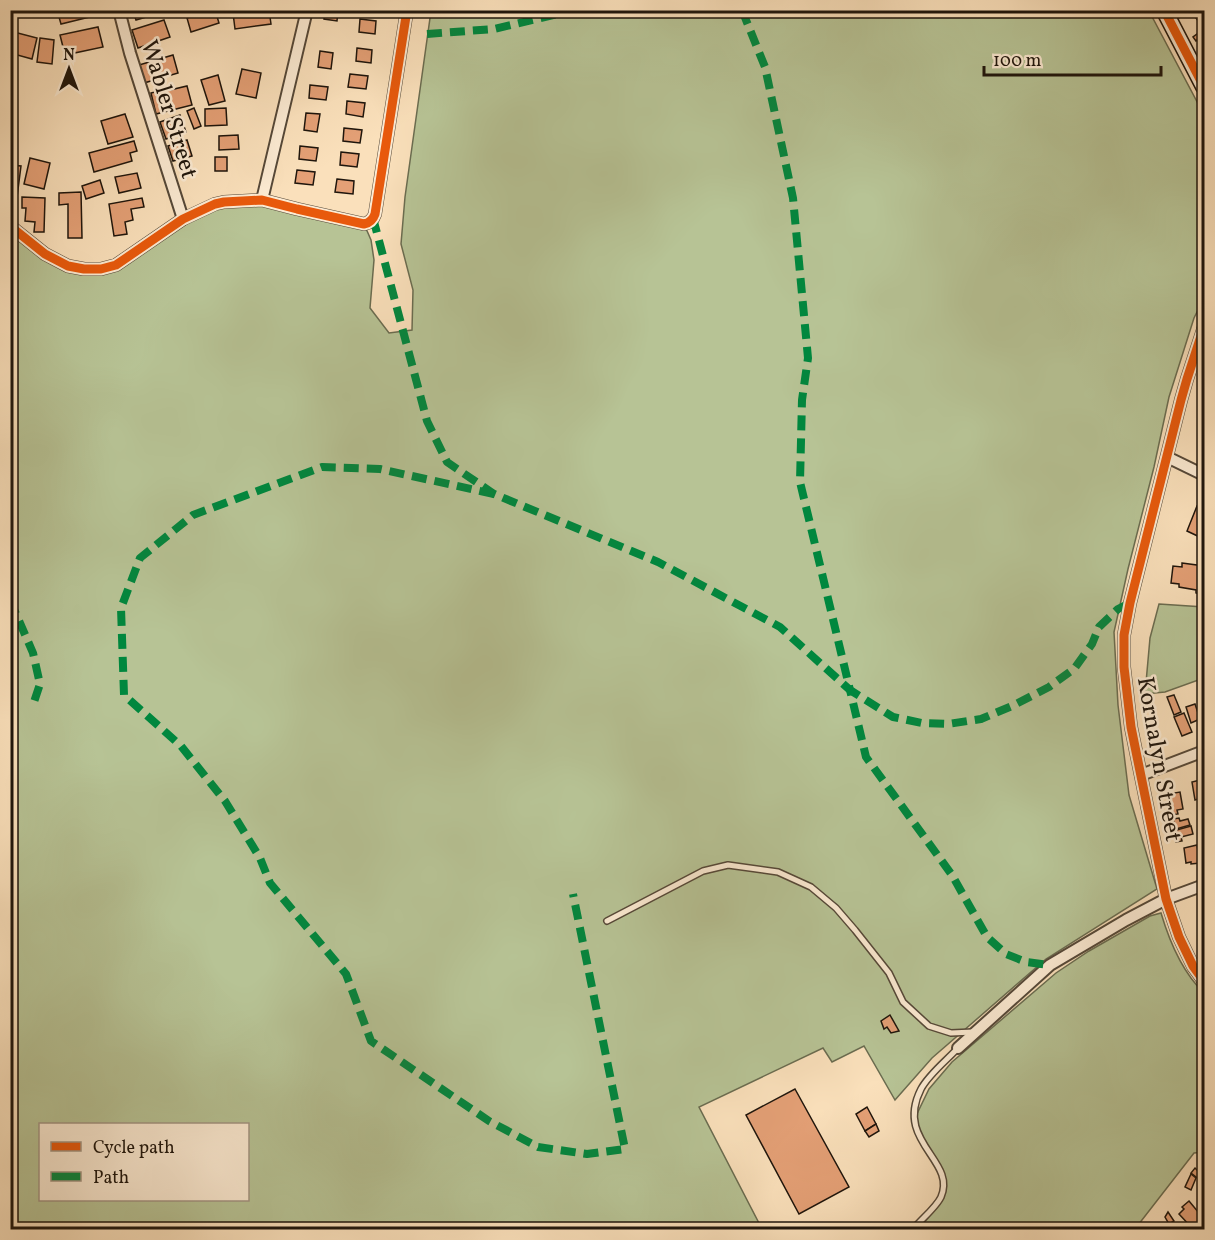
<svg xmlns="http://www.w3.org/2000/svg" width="1215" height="1240" viewBox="0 0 1215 1240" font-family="Vollkorn,serif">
<rect width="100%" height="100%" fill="#fae0bb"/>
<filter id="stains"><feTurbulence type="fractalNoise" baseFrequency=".00333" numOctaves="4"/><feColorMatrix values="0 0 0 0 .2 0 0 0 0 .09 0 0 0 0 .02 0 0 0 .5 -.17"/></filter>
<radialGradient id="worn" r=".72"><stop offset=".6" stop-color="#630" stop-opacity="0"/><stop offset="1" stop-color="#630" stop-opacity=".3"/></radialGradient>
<g fill="#b7c395" stroke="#6a6c50" stroke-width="1.5" fill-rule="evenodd">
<path d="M431,11h718l55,104v183l-10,20 -25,79 -15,70 -26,102 -14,63 4,73 11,90 28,94 -111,70 -114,99 -37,42 -31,-54 -32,16 -9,-14 -124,59 63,122h-751l-1,-1003 58,40 33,3 82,-50 52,-19 129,24 7,16 3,20 -4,48 19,25 23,-3 1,-40 -12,-46 4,-47zM40,1124h208v76h-208z"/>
<path d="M1159,604l45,3v71l-39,14 -20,2 5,-56z"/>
<path d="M1161,913c8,27 22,60 43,80v159l-10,1 -59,76h-220l25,-30 2,-24 -28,-55 15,-31 23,-27 104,-89 33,-22 61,-35z"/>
</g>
<g fill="#e4a076" stroke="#1e150c" stroke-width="1.5">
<path d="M57,10h36l1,6 -33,8z"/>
<path d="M127,10h33v3l-24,7 -3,-9 -6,1z"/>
<path d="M210,10h5l4,13 -28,9 -4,-14z"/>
<path d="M242,10h27l2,14 -36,5 -2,-16z"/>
<path d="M325,10h13l-1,11 -13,-2z"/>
<path d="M1201,14l3,5v7l-1,2 -7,-10z"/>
<path d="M360,19l16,2 -1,13 -16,-2z"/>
<path d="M164,20l6,17 -32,11 -6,-18z"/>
<path d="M98,27l5,20 -38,8 -5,-20z"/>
<path d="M1204,29v21l-7,-10 -1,1 -3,-4z"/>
<path d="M10,31l27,7 -5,21 -22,-6z"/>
<path d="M40,38l14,2 -2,24 -15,-2z"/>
<path d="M357,48l15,2 -1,13 -15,-2z"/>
<path d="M320,51l13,2 -2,16 -13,-2z"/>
<path d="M173,55l5,18 -34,10 -5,-18z"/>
<path d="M242,69l19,4 -5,25 -20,-4z"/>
<path d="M350,74l18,2 -2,13 -18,-2z"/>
<path d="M218,75l7,26 -16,4 -8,-25z"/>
<path d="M310,85l18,2 -2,13 -17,-2z"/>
<path d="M187,86l5,19 -36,9 -5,-21 19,-5v2z"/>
<path d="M347,101l18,2 -2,14 -17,-3z"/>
<path d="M194,108l7,18 -7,3 -7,-18z"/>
<path d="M226,108l1,17 -22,1v-17z"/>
<path d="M306,113l14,1 -3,18 -13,-2z"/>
<path d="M125,114l8,23 -25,7 -7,-23z"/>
<path d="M180,115l6,17 -20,7 -6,-17z"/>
<path d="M344,128l18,2 -2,13 -17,-2z"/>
<path d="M238,135l1,14 -20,1v-14z"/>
<path d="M187,140l5,16 -19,5 -5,-15z"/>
<path d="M134,141l3,10 -7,2 2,8 -38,11 -5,-19z"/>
<path d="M300,146l18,2 -2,13 -17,-2z"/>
<path d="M341,152l18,2 -2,13 -17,-2z"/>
<rect x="215" y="157" width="12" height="14"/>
<path d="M30,158l20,5 -6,26 -20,-5z"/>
<path d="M10,165l11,1 -5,39 -6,-1z"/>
<path d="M297,170l18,2 -2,13 -18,-2z"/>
<path d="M137,173l4,15 -22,5 -4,-16z"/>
<path d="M337,179l17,2 -1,13 -18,-2z"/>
<path d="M100,180l4,13 -18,6 -4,-13z"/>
<path d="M81,192l1,46h-14v-34l-9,1v-12z"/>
<path d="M22,197l23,1 -1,34h-10l1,-10 -10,-1 1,-13h-4z"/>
<path d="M142,198l2,9 -13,2 2,11 -8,2 2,12 -13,2 -5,-32z"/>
<path d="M1197,506l7,3v30l-17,-8z"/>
<path d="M1182,563l22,3v29l-8,-2v-3l-17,-3v-3l-8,-1 2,-17 9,1z"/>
<path d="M1174,695l7,17 -7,3 -7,-18z"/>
<path d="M1195,704l5,15 -9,4 -5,-16z"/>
<path d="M1184,713l8,19 -10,4 -8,-19z"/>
<path d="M1204,779v26l-5,1 -1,-7 -3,1 -3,-18z"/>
<path d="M1180,792l3,17 -6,1 1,4 -7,1 -3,-21z"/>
<path d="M1204,811v7l-4,1 -2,-7z"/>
<path d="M1179,818l1,3 8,-2 2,6 -14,4 -3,-10z"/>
<path d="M1191,826l2,8 -12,3 1,4 -6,1 -3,-11z"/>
<path d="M1202,841l2,10v10l-1,1 -5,-20z"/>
<path d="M1197,845l3,18 -9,1v-2l-5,1 -2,-15z"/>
<path d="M1204,924v10l-3,1 -3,-10z"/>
<path d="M890,1015l9,16 -8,2 -4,-6 -3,2 -3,-8z"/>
<path d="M795,1089l54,98 -50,27 -53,-99z"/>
<path d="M867,1107l9,17 -11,7 -9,-17z"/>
<path d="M876,1124l3,7 -10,6 -4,-6z"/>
<path d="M1195,1168l8,8 -3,4 -9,-7z"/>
<path d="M1191,1174l5,4 -5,12 -6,-3z"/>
<path d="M1189,1201l15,18v4l-6,7h-8l2,-2 -13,-14 5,-5 -2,-2z"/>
<path d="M1168,1212l6,9 -5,3 -4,-7z"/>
</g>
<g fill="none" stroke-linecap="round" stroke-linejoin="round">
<g stroke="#554838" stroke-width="8">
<g id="lane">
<path d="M607,921l96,-50 25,-6 50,7 33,15 25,21 19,22 34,43 14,29 26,24 22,7 22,-1"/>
<path d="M915,1230l1,-4c7,-8 21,-20 25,-29 16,-37 -47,-55 -20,-108 8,-15 25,-28 37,-41"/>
</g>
</g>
<g stroke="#554838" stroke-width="14">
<g id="street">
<path d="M119,10l11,43 53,166"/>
<path d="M1168,18l11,-8"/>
<path d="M262,200l45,-190"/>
<path d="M10,226l35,28 23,12 16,3h17l15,-4 67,-46 32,-15 9,-2 38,-2 35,9 67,15c5,-1 9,-4 11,-10l32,-204"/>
<path d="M1204,327l-17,52 -6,21 -51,203 -6,32v32l7,60 35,172 13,38 14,29 11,15"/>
<path d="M1167,457l37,18"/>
<path d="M1141,775l63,-24"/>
<path d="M958,1048l92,-83 76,-45 40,-21 38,-14"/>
</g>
</g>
<g stroke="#1e150c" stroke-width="18">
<path id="secondary" d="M1164,10l40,77"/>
</g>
<use href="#lane" stroke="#fcebd3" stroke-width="5"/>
<use href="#street" stroke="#fcebd3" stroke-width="10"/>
<use href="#secondary" stroke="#fcebd3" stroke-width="15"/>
<g stroke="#00873e" stroke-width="8" stroke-dasharray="15 8" stroke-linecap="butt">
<path d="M742,10l23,57 28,131 15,160 -6,42 -2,82 50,208 43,27 29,6 26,1 33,-5 31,-13 37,-19 25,-18 18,-25 7,-17 19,-18 12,-6"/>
<path d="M427,34l67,-5 81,-19"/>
<path d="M373,218l54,203 20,41 47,32 164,68 122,65 70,63 16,67 86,118 35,62 19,17 20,8 24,3"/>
<path d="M494,494l-114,-25 -58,-2 -129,48 -53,43 -19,50 3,87 57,51 44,55 35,57 10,25 76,91 25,67 118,80 49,26 49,7 38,-5 -52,-255"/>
<path d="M10,600l23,53 7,31 -7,21"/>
</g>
<g stroke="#fcebd3" stroke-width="13">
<g id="cycleway">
<path d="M1164,10l40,77"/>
<path d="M10,226l35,28 23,12 16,3h17l15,-4 67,-46 32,-15 9,-2 38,-2 35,9 67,15c5,-1 9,-4 11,-10l32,-204"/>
<path d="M1204,327l-17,52 -6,21 -51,203 -6,32v32l7,60 35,172 13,38 14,29 11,15"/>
</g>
</g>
<use href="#cycleway" stroke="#e8590c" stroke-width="9"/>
</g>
<g text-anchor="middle" stroke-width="5" stroke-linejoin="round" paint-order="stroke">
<g font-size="24" fill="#1e150c" stroke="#fcebd3">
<text transform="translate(170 109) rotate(73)" y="8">Wabler Street</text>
<text transform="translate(1160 759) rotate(80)" y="8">Kornalyn Street</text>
</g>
</g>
<rect width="1215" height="1240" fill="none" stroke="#fae0bb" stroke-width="36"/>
<rect x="12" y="12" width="1191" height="1216" fill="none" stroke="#1e150c" stroke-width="3"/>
<rect x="18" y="18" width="1179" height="1204" fill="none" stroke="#1e150c" stroke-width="1.5"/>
<rect x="39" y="1123" width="210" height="78" fill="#fcebd3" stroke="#a39583" stroke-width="1.5"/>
<rect x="51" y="1142" width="30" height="9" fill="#e8590c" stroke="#a39583" stroke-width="1.5"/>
<text x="93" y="1153" font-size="18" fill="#1e150c">Cycle path</text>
<rect x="51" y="1172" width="30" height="9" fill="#00873e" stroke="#a39583" stroke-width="1.5"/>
<text x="93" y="1183" font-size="18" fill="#1e150c">Path</text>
<g transform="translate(69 69)" stroke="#fcebd3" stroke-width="4.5" paint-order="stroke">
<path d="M0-4.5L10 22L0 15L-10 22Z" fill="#1e150c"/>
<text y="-9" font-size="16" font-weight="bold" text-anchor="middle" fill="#1e150c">N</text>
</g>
<path d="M984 66v9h177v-9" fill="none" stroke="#1e150c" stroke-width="3"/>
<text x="993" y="66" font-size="18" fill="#1e150c" stroke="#fcebd3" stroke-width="4.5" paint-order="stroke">100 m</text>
<rect width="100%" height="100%" filter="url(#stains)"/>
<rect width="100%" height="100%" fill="url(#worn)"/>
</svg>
